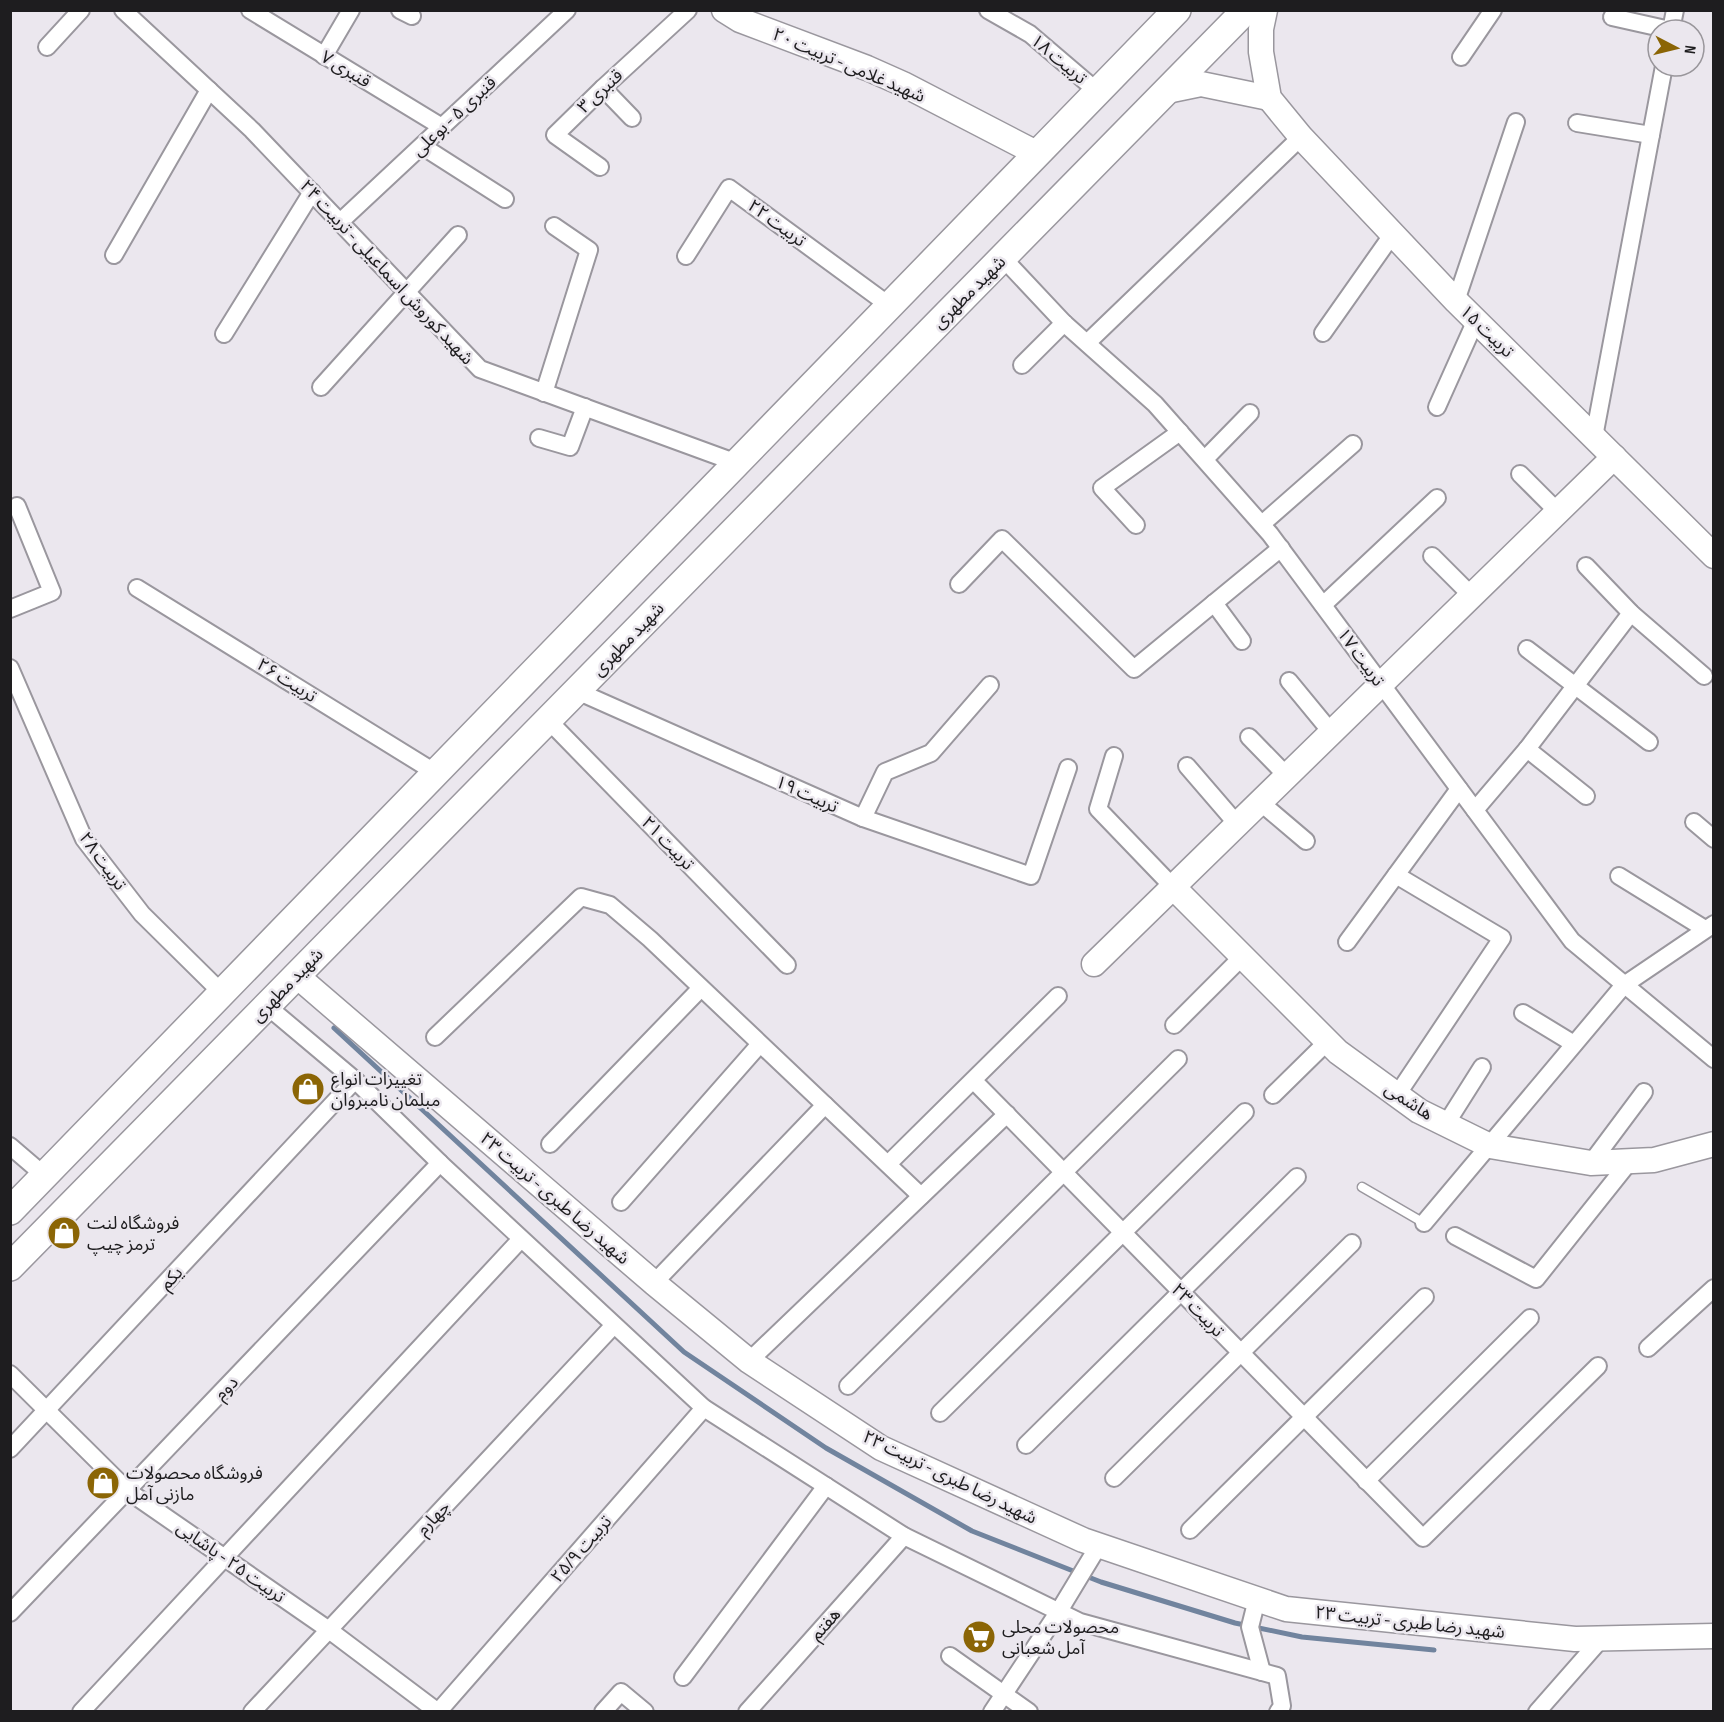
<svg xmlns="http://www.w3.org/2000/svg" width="1724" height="1722" viewBox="0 0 1724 1722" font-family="'Sofia Sans Condensed','Noto Sans Arabic',sans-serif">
<rect width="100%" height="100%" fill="#ebe7ee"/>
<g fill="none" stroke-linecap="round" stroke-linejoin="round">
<path stroke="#71849e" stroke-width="5" d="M334,1028l350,324 142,96 146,83 129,51 134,41 67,14 132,13"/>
<g stroke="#9a979e" stroke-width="11">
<path id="lane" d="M1362,1187l62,36"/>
</g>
<g stroke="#9a979e" stroke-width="20">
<g id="street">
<path d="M123,10l129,120 228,239 257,94"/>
<path d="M250,10l192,117"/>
<path d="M400,10l12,6"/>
<path d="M988,10l42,24 68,58"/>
<path d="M1612,17l58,13"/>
<path d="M1671,30l4,-20"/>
<path d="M47,47l34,-37"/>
<path d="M324,56l27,-46"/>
<path d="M1461,57l32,-47"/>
<path d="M603,88l29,30"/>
<path d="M1577,123l74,12"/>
<path d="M422,146l83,53"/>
<path d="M600,167l-45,-32 48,-47 85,-78"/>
<path d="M340,222l227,-212"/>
<path d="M114,255l95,-165"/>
<path d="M686,256l43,-68 161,118"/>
<path d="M1003,258l61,65 91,81 115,130 302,407 142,118"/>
<path d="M1456,301l60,-179"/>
<path d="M1323,333l69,-98"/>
<path d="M224,334l88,-142"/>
<path d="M1087,343l214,-206"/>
<path d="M1022,365l42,-42"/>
<path d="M321,387l137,-152"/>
<path d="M544,393l45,-143 -35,-24"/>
<path d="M1437,407l39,-87"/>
<path d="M1594,437l70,-371"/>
<path d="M539,438l31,9 15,-40"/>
<path d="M1205,459l45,-46"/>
<path d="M1520,474l38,38"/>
<path d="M1262,524l91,-80"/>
<path d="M1136,525l-34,-37 78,-56"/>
<path d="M1432,556l39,39"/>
<path d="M1586,566l45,47 73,63"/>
<path d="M959,584l43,-45 132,130 147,-121"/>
<path d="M137,588l299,185"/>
<path d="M1214,603l28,38"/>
<path d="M1323,605l114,-107"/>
<path d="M10,609l42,-17 -35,-86"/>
<path d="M1527,649l122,93"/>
<path d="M10,668l74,171 58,75 80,79"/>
<path d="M1289,681l42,51"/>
<path d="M577,691l286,127 22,-46 46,-19 59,-68"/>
<path d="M548,720l239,245"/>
<path d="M1249,737l38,39"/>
<path d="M1527,749l59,47"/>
<path d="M1114,756l-16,53 75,78"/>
<path d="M1187,766l50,58"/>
<path d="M1260,802l46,39"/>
<path d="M1475,810l52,-61 104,-136"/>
<path d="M863,818l168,58 37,-108"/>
<path d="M1694,822l20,17"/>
<path d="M1396,875l106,63 -105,157"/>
<path d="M1619,876l86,53"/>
<path d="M1347,942l112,-153"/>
<path d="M267,1006l88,74 85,83 264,245 200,128 176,86 197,54 5,30 -4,6"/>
<path d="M1523,1013l51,31"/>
<path d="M1174,1025l69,-69"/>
<path d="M435,1037l146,-140 29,8 40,34 271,257"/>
<path d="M974,1081l449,457 175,-172"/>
<path d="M1273,1095l55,-54"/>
<path d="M1446,1124l36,-57"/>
<path d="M550,1144l151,-156"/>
<path d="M10,1146l35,30"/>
<path d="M1591,1163l53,-71"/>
<path d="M888,1164l170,-168"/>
<path d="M621,1202l139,-158"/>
<path d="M1424,1223l200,-238 90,-61"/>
<path d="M1455,1236l81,43 94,-118"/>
<path d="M654,1283l171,-178"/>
<path d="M1648,1348l66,-60"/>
<path d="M749,1361l258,-247"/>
<path d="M10,1374l118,117 201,139 109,82 266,-304"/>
<path d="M848,1386l330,-327"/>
<path d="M940,1413l305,-301"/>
<path d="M1026,1445l271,-268"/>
<path d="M10,1449l345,-369"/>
<path d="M1114,1478l238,-235"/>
<path d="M1366,1481l164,-163"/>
<path d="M1190,1530l235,-233"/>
<path d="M1257,1599l-7,28 12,45"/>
<path d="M10,1613l430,-450"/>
<path d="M950,1656l79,56"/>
<path d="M683,1677l143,-191"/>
<path d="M81,1712l440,-473"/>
<path d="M252,1712l362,-387"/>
<path d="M603,1712l18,-20 24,20"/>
<path d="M747,1712l157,-176"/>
<path d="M992,1712l67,-101 40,-66"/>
<path d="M1537,1712l65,-74"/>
</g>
</g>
<g stroke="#9a979e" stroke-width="27">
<g id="secondary">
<path d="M724,10l16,10 127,48 36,16 135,70"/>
<path d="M1265,10l-4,19v23l8,46 32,39 155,164 258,255"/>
<path d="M1167,91l34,-7 68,14"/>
<path d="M1173,887l165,165 81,59 71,35 101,17 63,-3 60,-16"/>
<path d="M1094,964l520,-507"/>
<path d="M297,976l357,307 95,78 132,87 202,92 203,69 289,30 139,-3"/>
</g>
</g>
<g stroke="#9a979e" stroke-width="30">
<g id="primary">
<path d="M10,1211l1167,-1201"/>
<path d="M10,1267l1236,-1257"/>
</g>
</g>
<use href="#lane" stroke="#fff" stroke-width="8"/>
<use href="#street" stroke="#fff" stroke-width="16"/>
<use href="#secondary" stroke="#fff" stroke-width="24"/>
<use href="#primary" stroke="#fff" stroke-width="27"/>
</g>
<defs>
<g id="shop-disc" transform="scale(1.725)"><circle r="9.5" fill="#8b6505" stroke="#ebe7ee"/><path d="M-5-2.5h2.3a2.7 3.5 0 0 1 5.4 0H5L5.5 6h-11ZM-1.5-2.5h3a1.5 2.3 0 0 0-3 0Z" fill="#fff"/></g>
<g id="supermarket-disc" transform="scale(1.725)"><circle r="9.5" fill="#8b6505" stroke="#ebe7ee"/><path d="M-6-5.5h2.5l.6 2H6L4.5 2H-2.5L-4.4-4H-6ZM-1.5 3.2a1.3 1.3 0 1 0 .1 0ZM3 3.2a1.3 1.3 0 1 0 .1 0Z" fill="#fff"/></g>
</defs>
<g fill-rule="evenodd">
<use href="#shop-disc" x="308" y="1089"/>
<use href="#shop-disc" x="64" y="1233"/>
<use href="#shop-disc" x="103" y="1483"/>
<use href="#supermarket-disc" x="979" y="1637"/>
</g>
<g text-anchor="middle" stroke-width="5" stroke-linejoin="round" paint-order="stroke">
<g font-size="18" fill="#1e1d1f" stroke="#ebe7ee">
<text transform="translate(1059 59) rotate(40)" y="6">تربیت ۱۸</text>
<text transform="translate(849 65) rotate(23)" y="6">شهید غلامی - تربیت ۲۰</text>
<text transform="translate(346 69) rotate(31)" y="6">قنبری ۷</text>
<text transform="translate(600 91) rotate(-43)" y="6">قنبری ۳</text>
<text transform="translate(454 116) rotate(-43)" y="6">قنبری ۵ - بوعلی</text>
<text transform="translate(777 223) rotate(36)" y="6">تربیت ۲۲</text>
<text transform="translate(387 272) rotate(47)" y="6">شهید کوروش اسماعیلی - تربیت ۲۴</text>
<text transform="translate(969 292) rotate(-45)" y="6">شهید مطهری</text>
<text transform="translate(1487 331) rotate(44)" y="6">تربیت ۱۵</text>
<text transform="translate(628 639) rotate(-46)" y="6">شهید مطهری</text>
<text transform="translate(1361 657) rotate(54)" y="6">تربیت ۱۷</text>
<text transform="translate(287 680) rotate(32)" y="6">تربیت ۲۶</text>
<text transform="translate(807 794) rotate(24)" y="6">تربیت ۱۹</text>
<text transform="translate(668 843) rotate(46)" y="6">تربیت ۲۱</text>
<text transform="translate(103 861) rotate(54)" y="6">تربیت ۲۸</text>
<text transform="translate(287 985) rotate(-46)" y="6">شهید مطهری</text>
<text transform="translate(1409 1101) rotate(33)" y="6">هاشمی</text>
<text transform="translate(555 1198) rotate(41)" y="6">شهید رضا طبری - تربیت ۲۳</text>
<text transform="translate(171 1278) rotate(-47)" y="6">یکم</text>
<text transform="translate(1198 1310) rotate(46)" y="6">تربیت ۲۳</text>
<text transform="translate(226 1388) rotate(-46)" y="6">دوم</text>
<text transform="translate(950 1477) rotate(26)" y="6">شهید رضا طبری - تربیت ۲۳</text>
<text transform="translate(433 1518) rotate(-47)" y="6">چهارم</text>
<text transform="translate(581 1549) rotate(-49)" y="6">تربیت ۲۵/۹</text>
<text transform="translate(231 1562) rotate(35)" y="6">تربیت ۲۵ - پاشایی</text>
<text transform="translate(1410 1622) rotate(6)" y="6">شهید رضا طبری - تربیت ۲۳</text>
<text transform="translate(825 1624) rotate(-48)" y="6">هفتم</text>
</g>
<g font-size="18" fill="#1e1d1f" stroke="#ebe7ee" text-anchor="start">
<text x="331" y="1085">تغییرات انواع<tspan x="331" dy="21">مبلمان نامبروان</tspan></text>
<text x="87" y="1229">فروشگاه لنت<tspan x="87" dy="21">ترمز چیپ</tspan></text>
<text x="126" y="1479">فروشگاه محصولات<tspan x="126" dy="21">مازنی آمل</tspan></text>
<text x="1002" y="1633">محصولات محلی<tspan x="1002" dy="21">آمل شعبانی</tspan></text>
</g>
</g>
<rect width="1724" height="1722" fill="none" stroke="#1e1d1f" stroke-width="24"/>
<g transform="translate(1676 48) rotate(97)"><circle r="28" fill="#ebe7ee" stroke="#99969b" stroke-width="1.5"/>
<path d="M0-4.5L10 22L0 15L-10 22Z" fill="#8b6505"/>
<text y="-9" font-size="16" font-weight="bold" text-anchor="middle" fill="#1e1d1f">N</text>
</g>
</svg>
